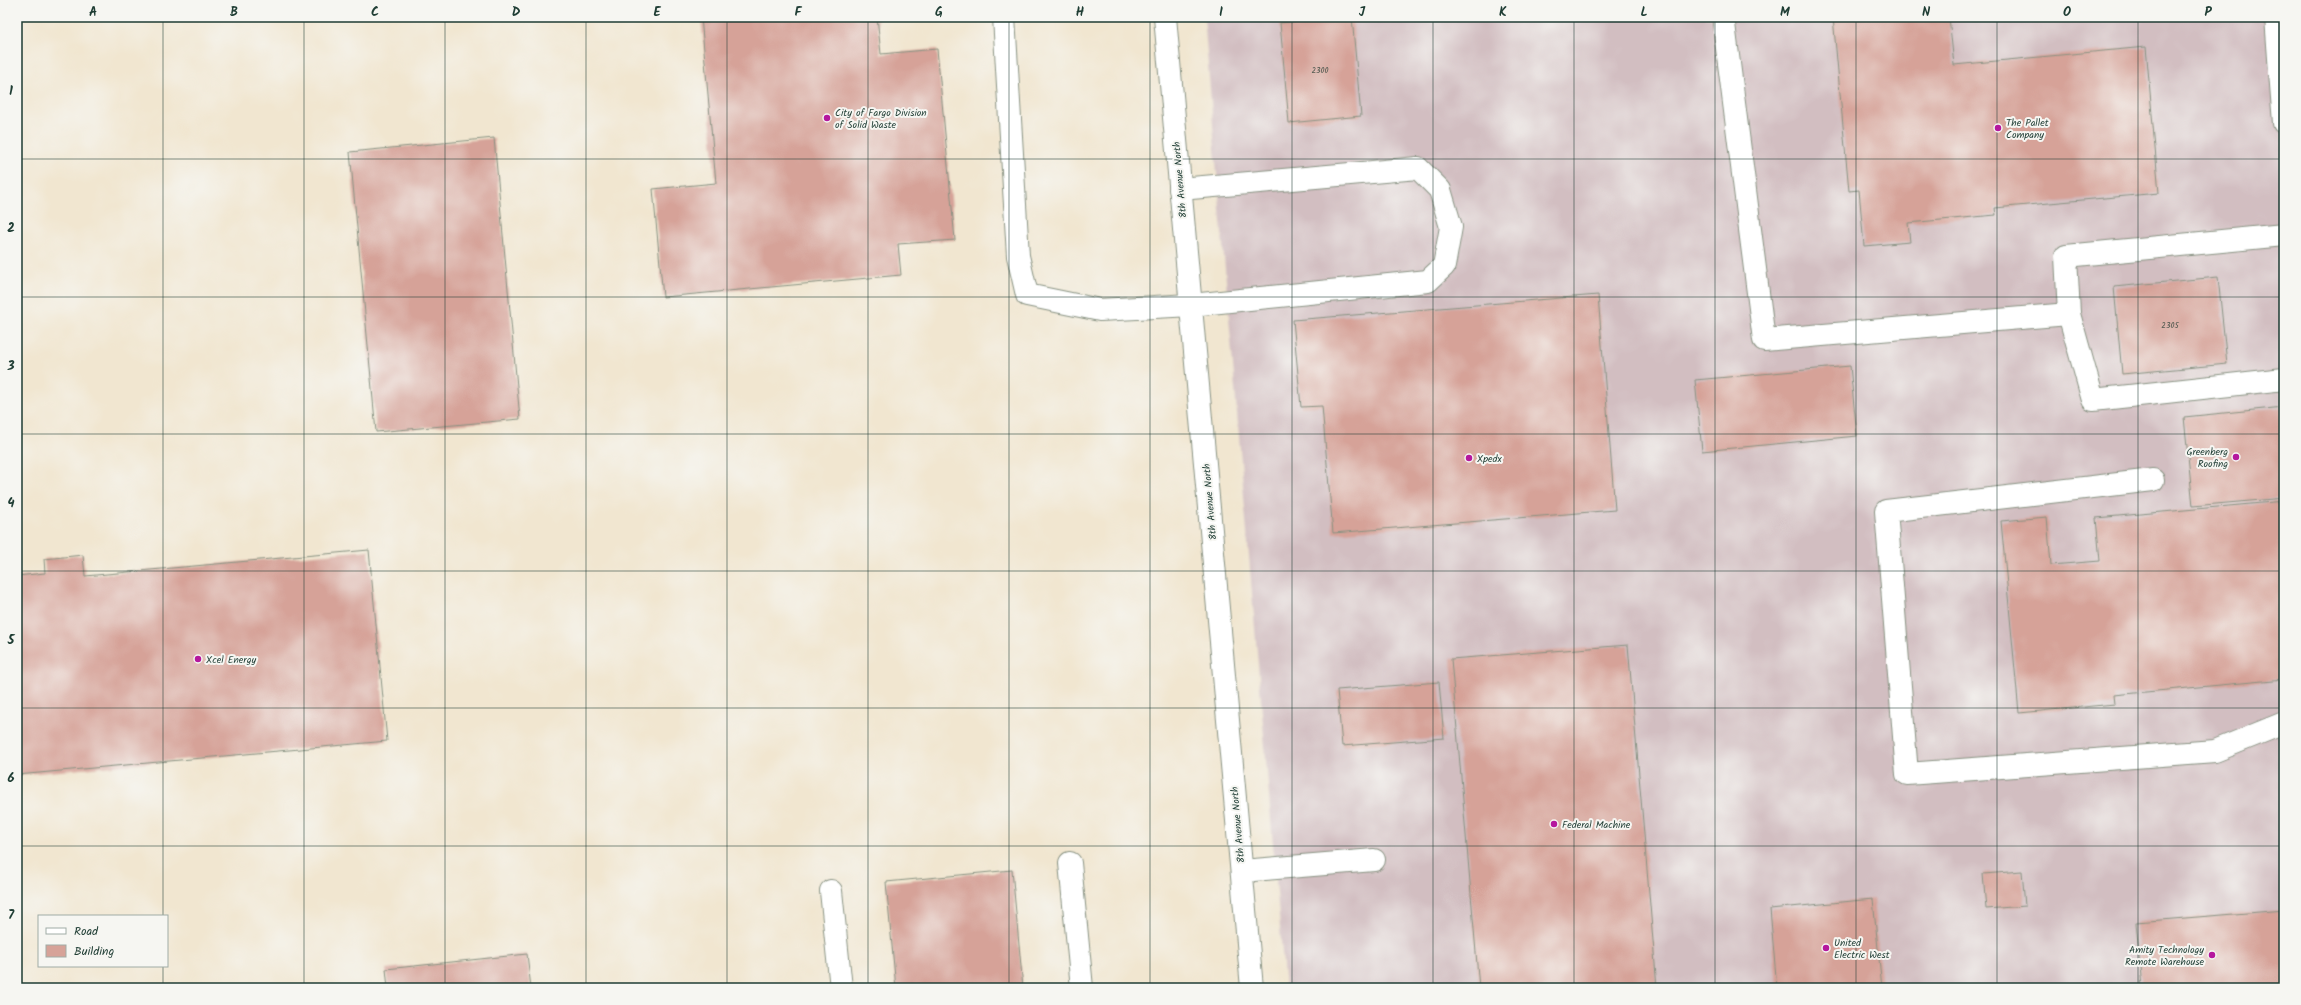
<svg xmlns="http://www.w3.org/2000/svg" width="2301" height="1005" viewBox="0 0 2301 1005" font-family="Kalam,sans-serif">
<rect width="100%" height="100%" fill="#f6f6f2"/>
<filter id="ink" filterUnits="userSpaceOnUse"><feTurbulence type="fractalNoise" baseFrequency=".025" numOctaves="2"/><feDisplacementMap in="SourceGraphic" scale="8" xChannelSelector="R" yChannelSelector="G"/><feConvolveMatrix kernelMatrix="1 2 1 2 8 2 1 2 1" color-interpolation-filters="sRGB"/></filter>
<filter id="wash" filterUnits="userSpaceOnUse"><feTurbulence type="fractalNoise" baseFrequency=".012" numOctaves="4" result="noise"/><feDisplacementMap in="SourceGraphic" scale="16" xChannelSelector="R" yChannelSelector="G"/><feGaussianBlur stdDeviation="0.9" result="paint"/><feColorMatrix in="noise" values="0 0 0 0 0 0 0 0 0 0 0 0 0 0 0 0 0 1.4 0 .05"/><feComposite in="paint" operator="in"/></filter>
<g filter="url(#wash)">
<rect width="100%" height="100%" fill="#f1e6d0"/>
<path fill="#d2bec1" d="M1204,17h1080v971h-999z"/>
<g id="blocks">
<g fill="#d6a298">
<path d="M701,17h176l4,37 56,-5 18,191 -57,4 3,31 -238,22 -10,-108 63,-6z"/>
<path d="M1342,17h10l9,99 -72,7 -9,-100z"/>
<path d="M1833,17h116l5,48 192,-18 13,146 -164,15 1,7 -88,8 2,19 -46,4 -5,-56 -10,1z"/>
<path d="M494,138l26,281 -144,13 -26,-280z"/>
<path d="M2218,277l9,87 -105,10 -8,-87z"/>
<path d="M1598,295l17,215 -282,23 -11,-127 -21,1 -8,-87z"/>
<path d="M1850,366l7,70 -155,15 -7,-71z"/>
<path d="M2284,407v91l-91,8 -9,-89z"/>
<path d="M2284,501v178l-170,16 1,9 -96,9 -18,-192 46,-4 4,48 49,-4 -4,-43z"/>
<path d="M369,550l18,191 -370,34v-199l28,-3 -1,-14 39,-4 2,21z"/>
<path d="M1628,645l29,343h-178l-28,-329z"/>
<path d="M1439,682l5,56 -102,8 -5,-56z"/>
<path d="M1012,870l11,118h-127l-10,-106z"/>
<path d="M2022,871l3,35 -39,3 -3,-35z"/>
<path d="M1873,899l9,89h-105l-7,-79z"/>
<path d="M2284,910v78h-142l-6,-66z"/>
<path d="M527,954l4,34h-143l-2,-19z"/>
</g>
</g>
</g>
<g filter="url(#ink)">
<use href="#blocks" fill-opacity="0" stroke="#889282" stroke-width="1"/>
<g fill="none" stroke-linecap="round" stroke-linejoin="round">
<g stroke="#889282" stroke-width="24">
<g id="lane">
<path d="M1004,17l14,239 9,39 73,15 91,-5 237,-24 16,-15 7,-39 -11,-37 -22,-22 -238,21"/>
<path d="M2276,17l4,55"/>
<path d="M1724,24l40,316 305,-26 -3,-58 218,-21"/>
<path d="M2284,72h-4l4,51"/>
<path d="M2069,314l24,86 191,-21"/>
<path d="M2153,480l-267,31 21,263 308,-23 69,-28"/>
<path d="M1070,863l12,125"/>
<path d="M1242,871l132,-11"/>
<path d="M831,891l10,97"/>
</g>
</g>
<g stroke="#889282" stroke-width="24">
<path id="street" d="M1165,17l87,971"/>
</g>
<use href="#lane" stroke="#fff" stroke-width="22"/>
<use href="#street" stroke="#fff" stroke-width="22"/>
</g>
</g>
<path fill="none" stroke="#1f3d34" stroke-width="1" stroke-opacity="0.55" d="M163,17v899M304,17v971M445,17v971M586,17v971M727,17v971M868,17v971M1009,17v971M1150,17v971M1292,17v971M1433,17v971M1574,17v971M1715,17v971M1856,17v971M1997,17v971M2138,17v971M17,159h2267M17,297h2267M17,434h2267M17,571h2267M17,708h2267M17,846h2267M163,966v22"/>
<g fill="#b5179e" stroke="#f6f6f2" stroke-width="1.5">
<circle cx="827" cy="118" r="4"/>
<circle cx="1998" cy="128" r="4"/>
<circle cx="2236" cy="457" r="4"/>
<circle cx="1469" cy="458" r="4"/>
<circle cx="198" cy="659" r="4"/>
<circle cx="1554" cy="824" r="4"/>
<circle cx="1826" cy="948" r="4"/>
<circle cx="2212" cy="955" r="4"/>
</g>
<g text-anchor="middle" stroke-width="4" stroke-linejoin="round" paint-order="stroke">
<g font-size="8" fill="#4d564d">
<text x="1320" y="73">2300</text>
<text x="2170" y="328">2305</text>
</g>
<g font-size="10" fill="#1f3d34" stroke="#f6f6f2" text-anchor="start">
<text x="835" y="116">City of Fargo Division<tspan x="835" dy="12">of Solid Waste</tspan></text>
<text x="2006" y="126">The Pallet<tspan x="2006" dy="12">Company</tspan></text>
<text x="2228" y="455" text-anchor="end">Greenberg<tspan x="2228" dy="12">Roofing</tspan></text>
<text x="1477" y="462">Xpedx</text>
<text x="206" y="663">Xcel Energy</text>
<text x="1562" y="828">Federal Machine</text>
<text x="1834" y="946">United<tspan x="1834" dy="12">Electric West</tspan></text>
<text x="2204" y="953" text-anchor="end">Amity Technology<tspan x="2204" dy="12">Remote Warehouse</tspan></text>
</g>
<g font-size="10" fill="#1f3d34" stroke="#f6f6f2">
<text transform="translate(1179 180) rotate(-95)" y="4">8th Avenue North</text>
<text transform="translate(1209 502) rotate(-95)" y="4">8th Avenue North</text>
<text transform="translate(1237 825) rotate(-95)" y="4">8th Avenue North</text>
</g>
</g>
<rect width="2301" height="1005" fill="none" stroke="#f6f6f2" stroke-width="44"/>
<rect x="38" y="915" width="130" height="52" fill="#f6f6f2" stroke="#a0aca6"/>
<rect x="46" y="928" width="20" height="6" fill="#ffffff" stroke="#a0aca6"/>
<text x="74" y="935" font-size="12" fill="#1f3d34">Road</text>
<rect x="46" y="945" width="20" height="12" fill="#d6a298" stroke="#a0aca6"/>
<text x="74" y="955" font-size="12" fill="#1f3d34">Building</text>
<rect x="22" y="22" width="2257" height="961" fill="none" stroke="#1f3d34" stroke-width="1.5"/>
<g font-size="13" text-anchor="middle" font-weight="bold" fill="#1f3d34">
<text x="93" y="16">A</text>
<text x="234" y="16">B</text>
<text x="375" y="16">C</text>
<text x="516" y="16">D</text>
<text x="657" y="16">E</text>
<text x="798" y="16">F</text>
<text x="939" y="16">G</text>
<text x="1080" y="16">H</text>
<text x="1221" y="16">I</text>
<text x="1362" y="16">J</text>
<text x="1503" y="16">K</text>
<text x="1644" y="16">L</text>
<text x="1785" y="16">M</text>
<text x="1926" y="16">N</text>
<text x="2067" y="16">O</text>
<text x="2208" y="16">P</text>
<text x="11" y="95">1</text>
<text x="11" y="232">2</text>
<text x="11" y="370">3</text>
<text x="11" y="507">4</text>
<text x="11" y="644">5</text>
<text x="11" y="782">6</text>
<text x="11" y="919">7</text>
</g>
</svg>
